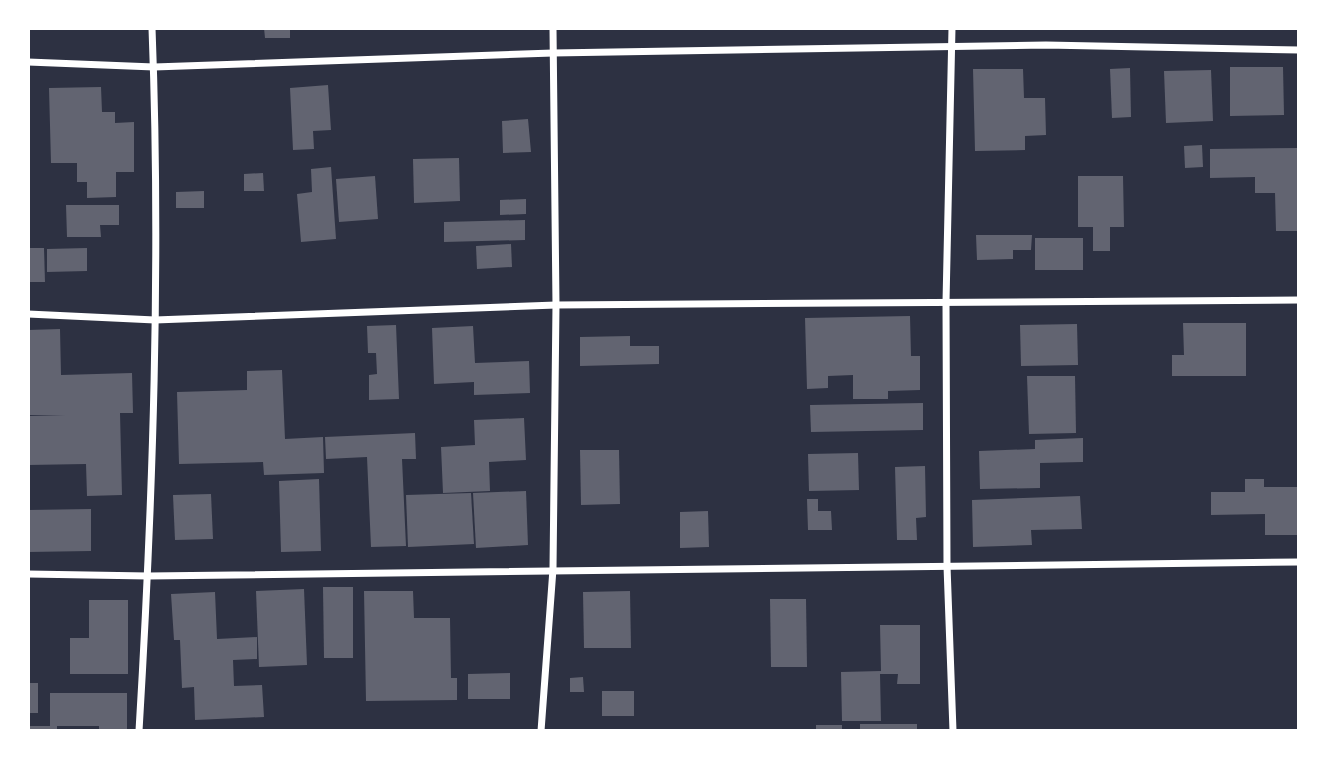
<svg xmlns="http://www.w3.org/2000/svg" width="1327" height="759" viewBox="0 0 1327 759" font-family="Montserrat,sans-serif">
<rect width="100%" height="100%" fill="#2d3142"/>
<g fill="#626471">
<path d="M264,28h26v10h-25z"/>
<path d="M1230,67h53l1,48 -54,1z"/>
<path d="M1130,68l1,49 -19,1 -2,-49z"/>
<path d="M973,69h50l1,29h21l1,37 -21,1v14l-50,1z"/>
<path d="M1211,70l2,51 -47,2 -2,-52z"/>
<path d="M328,85l3,45 -18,1 1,18 -21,1 -3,-62z"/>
<path d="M101,87l1,25h13v11l19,-1v50h-18v25l-29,1v-16h-10v-19h-26l-2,-75z"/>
<path d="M528,119l3,33 -28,1 -1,-32z"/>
<path d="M1202,145l1,22 -18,1 -1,-22z"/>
<path d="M1299,148v83h-23l-1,-38h-20v-16l-45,1v-29z"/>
<path d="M459,158l1,43 -46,2 -1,-44z"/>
<path d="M331,167l5,72 -35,3 -4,-48 15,-2 -1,-23z"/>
<path d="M263,173l1,18h-20v-17z"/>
<path d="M375,176l3,43 -39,3 -3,-43z"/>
<path d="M1078,176h45l1,51h-14v24h-17v-24h-15z"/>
<path d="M204,191v17h-28v-16z"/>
<path d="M526,199v15l-26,1v-15z"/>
<path d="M66,205h53v20h-19l1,12h-34z"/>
<path d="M525,220v20l-81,2v-20z"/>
<path d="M976,235h56l-1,15h-18v9l-36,1z"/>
<rect x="1035" y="238" width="48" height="32"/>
<path d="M511,244l1,23 -35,2 -1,-23z"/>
<path d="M28,248h16l1,34h-17z"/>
<path d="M87,248v23l-40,1v-23z"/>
<path d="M910,316l1,40h9v34l-32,1v8h-35v-24l-25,1v12l-21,1 -2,-71z"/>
<path d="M1183,323h63v53h-74v-21h12z"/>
<path d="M1077,324l1,41 -57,1 -1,-41z"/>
<path d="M396,325l3,74 -30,1v-25l8,-1 -1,-21h-8l-1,-27z"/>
<path d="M473,326l2,37 54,-2 1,32 -56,2v-13l-40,2 -2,-56z"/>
<path d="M60,329l1,46 71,-2 1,40h-13l2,82 -35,1 -1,-32 -58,1v-49h37l-37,-1v-85z"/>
<path d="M630,336v10h29v18l-79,2v-29z"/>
<path d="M282,370l3,69 38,-2 1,36 -60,2 -1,-13 -84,2 -2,-72 70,-2v-19z"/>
<path d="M1027,376h48l1,57 -47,1z"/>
<path d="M923,403v27l-112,2 -1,-27z"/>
<path d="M524,418l2,42 -37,2 1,29 -47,2 -2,-46 34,-2 -1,-25z"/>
<path d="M415,433l1,26h-14l4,87 -35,1 -4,-90 -41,2 -1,-22z"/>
<path d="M1083,438v24l-43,1v25l-60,1 -1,-38 56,-2v-9z"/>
<path d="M580,450h39l1,54 -39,1z"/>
<path d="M858,453l1,37 -50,1 -1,-37z"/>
<path d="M925,466l1,51 -10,1 1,22h-20l-2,-73z"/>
<path d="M319,479l2,72 -40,1 -2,-71z"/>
<path d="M1245,479h19v8h35v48h-34v-21l-54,1v-23h34z"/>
<path d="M526,491l2,54 -52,3 -3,-55z"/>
<path d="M471,493l3,51 -66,3 -2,-52z"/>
<path d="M211,494l2,45 -38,1 -2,-45z"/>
<path d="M1080,496l2,33 -51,1 1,15 -59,2 -1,-47z"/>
<path d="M807,499h11v12h13l1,19h-24z"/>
<path d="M91,509v42l-63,1v-42z"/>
<path d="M708,511l1,36 -29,1v-36z"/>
<path d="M323,587h30v71h-29z"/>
<path d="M304,589l3,76 -48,2 -3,-76z"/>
<path d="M364,591h49l1,27h36l1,60h6v22l-91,1z"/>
<path d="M630,591l1,57h-47l-1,-56z"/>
<path d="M215,592l2,47 40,-2v22l-24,1 1,26 28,-1 2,32 -69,3 -1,-33 -12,1 -2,-48h-6l-3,-46z"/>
<path d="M770,599h36l1,68h-36z"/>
<path d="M89,600h39v74h-58v-36h19z"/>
<path d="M880,625h40v59h-23l1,-10h-18l1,47h-39l-1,-49 40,-1z"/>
<path d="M510,673v26h-42v-25z"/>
<path d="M583,677l1,15h-14v-14z"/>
<rect x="28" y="683" width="10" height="30"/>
<rect x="602" y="691" width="32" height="25"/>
<path d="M50,693h77v38h-28v-5h-42v5h-29v-5h22z"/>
<rect x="860" y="724" width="57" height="7"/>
<rect x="816" y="725" width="26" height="6"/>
</g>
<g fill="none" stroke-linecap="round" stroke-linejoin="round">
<g stroke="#fff" stroke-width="7">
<path d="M952,28l-6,274 1,264 6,165"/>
<path d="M28,62l126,5 399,-14 493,-8 253,5"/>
<path d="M28,314l127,6 401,-15 743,-5"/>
<path d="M28,574l120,2 1151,-14"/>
<path d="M139,731c14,-234 22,-469 13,-703"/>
<path d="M541,731l12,-162 3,-264 -3,-277"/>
</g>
</g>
<rect width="1327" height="759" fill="none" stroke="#ffffff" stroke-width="60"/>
</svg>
